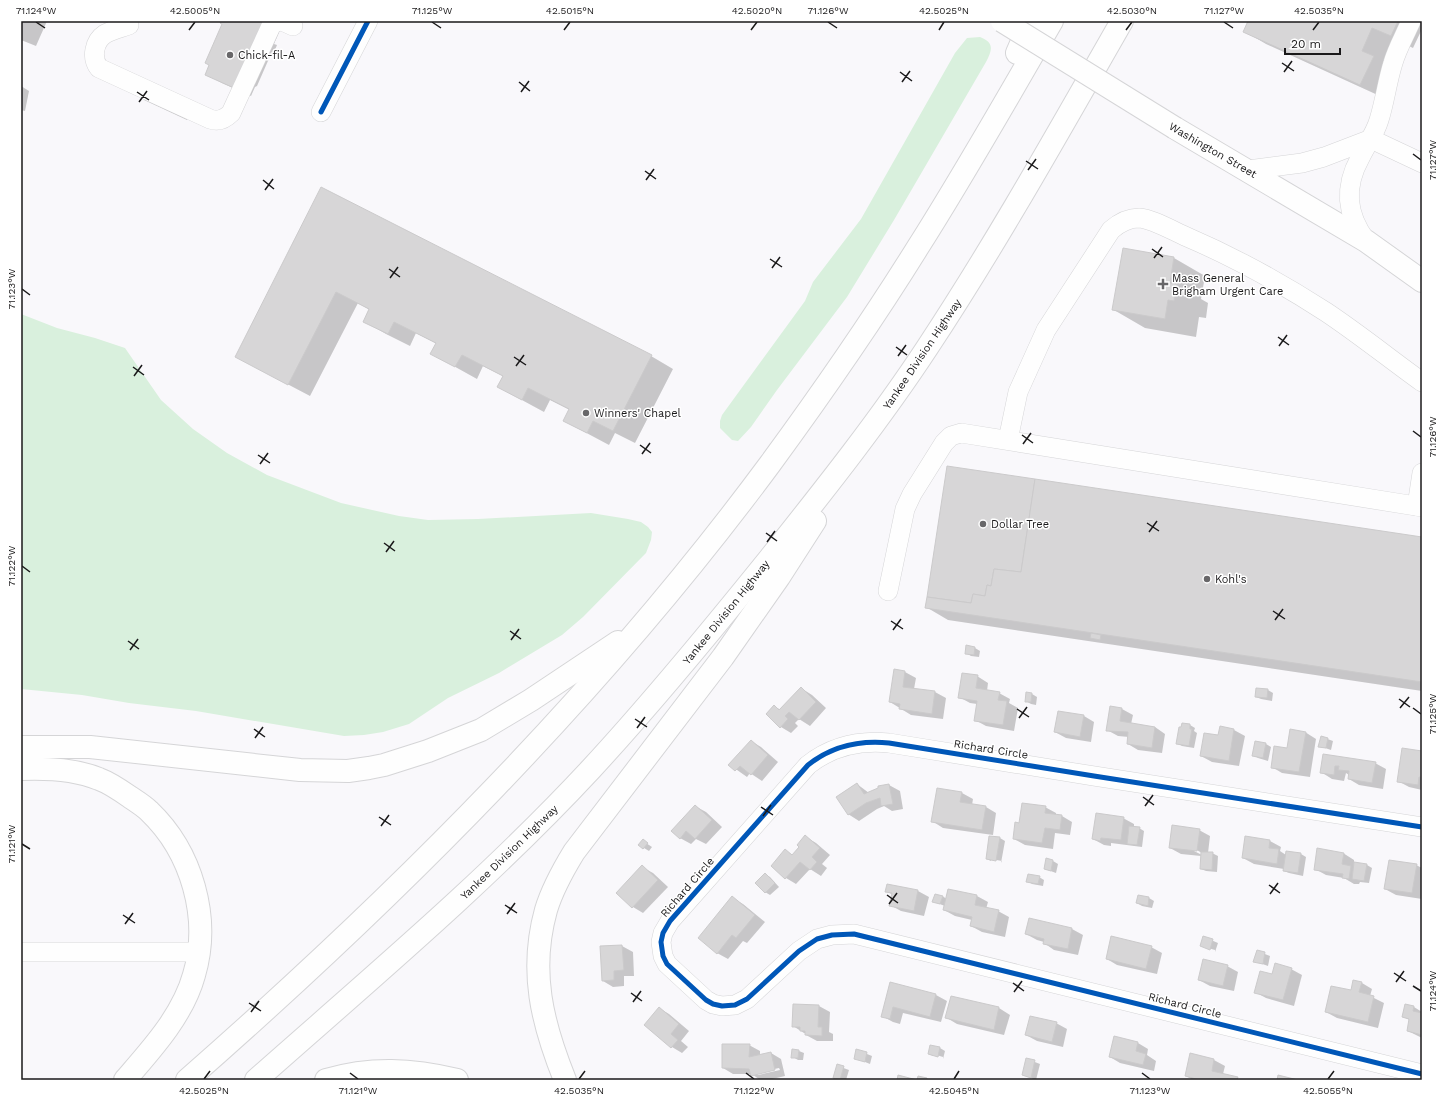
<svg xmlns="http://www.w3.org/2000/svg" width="1443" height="1101" viewBox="0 0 1443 1101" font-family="'Work Sans',sans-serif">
<rect width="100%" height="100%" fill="#f9f8fb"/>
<g fill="#d9f0dd">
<path d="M980,37c15,6 12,13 6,25l-92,158 -47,77 -70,93 -26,37 -13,14 -6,-1 -12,-12v-7l2,-6 83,-114 8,-19 48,-63 94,-166 12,-15z"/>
<path d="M21,314l36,14 38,10 30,10 36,52 32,29 34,24 40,22 74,28 58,13 29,4 50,-1 113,-6 37,6 13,3 7,5 4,5 -1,8 -5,13 -63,64 -21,18 -63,38 -51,25 -39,26 -26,8 -19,3 -20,1 -148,-25 -67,-8 -47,-8 -61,-6z"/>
</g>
<g fill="#0003" fill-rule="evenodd">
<path d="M21,21h26l-11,25 -15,-6z"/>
<path d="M222,21h62l-10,23 3,1 -4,10 -2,-1 -14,32 -2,1 -4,9 -29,-13 -16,-9 17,-50z"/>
<path d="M1249,21h173v8l-9,19 -19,-9 -11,24 12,7 -13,27 -116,-53 -22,-13z"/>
<path d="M152,82l43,20 -8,18 -43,-20z"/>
<path d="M21,86l8,5 -4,20 -4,-1z"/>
<path d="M322,189l329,167 22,13 -38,74 -20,-10 -6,12 -45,-24 6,-11 -20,-10 -6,12 -46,-25 5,-11 -20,-10 -6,13 -45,-25 5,-10 -21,-11 -6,13 -24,-12 -22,-13 6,-11 -12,-7 -48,93 -74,-39z"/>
<path d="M1174,258l31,18 -4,23 7,4 -2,15 -7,-1 -3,20 -51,-9 -31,-18z"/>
<path d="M1422,538v153l-474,-71 -22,-13z"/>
<path d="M975,648l5,3 -1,6 -8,-1 -5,-3z"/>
<path d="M895,671l10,1 11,6 -2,11 21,3 11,6 -3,21 -32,-4 -21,-13z"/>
<path d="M977,676l11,7 -1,8 12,2 11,6 -1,4 9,5 -4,23 -28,-5 -11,-6 2,-16 -7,-1 -11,-6z"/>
<path d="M801,688l11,7 14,13 -16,18 -11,-7 -4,4 3,3 -7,7 -10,-6 -7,-21 7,4z"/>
<path d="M1257,689l11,1 5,3 -1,8 -11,-2 -5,-2z"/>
<path d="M1027,693l5,1 5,3 -1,8 -5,-1 -5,-3z"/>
<path d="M1110,707l12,2 11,6 -2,9 24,3 10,7 -3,19 -24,-3 -10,-6 1,-7 -11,-1 -11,-6z"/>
<path d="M1084,716l10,6 -3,20 -25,-4 -11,-6z"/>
<path d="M1183,724l7,1 5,3 -1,3 3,2 -3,15 -12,-2 -5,-3z"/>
<path d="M1221,728l13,2 11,6 -6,30 -27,-4 -11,-6 18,-20z"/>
<path d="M1305,732l11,7 -6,38 -28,-4 -10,-6z"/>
<path d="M1322,737l11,4 -2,9 -12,-4z"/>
<path d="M751,741l10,6 17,15 -16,19 -12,-8 -3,4 -17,-12z"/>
<path d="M1256,742l10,2 5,3 -3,14 -10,-3 -5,-3z"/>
<path d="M1403,749l19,3v38l-13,-3 -11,-6z"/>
<path d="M1324,755l51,8 11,6 -3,20 -24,-4 -10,-6v-4l-3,-2 -2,8 -12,-2 -11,-7z"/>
<path d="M857,784l12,9 10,-4v-2l10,-2 11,6 3,18 -11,2 -8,-5 -7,3 -18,12 -11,-7z"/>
<path d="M938,789l24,4 11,6 -1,6 14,2 10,6 -3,22 -50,-7 -11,-7z"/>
<path d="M695,806l11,6 16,15 -16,17 -10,-5 -5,5 -11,-6z"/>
<path d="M1045,807l11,6v2l6,1 10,6 -2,13 -15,-2 -2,16 -28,-4 -11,-6 6,-15z"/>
<path d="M1123,818l11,6v3l5,1 5,3 -2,16 -31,-4v3l-7,-1 -11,-6z"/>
<path d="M1199,830l11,6 -2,17h4l6,3 -1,16 -11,-1 -5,-2v-13l-20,-2 -11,-6zM1193,848l9,5v2l-10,-5z"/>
<path d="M806,837l10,6 14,12 -8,9 5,4 -6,8 -11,-7 -14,15 -10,-6 -1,-27 8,4 7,-9z"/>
<path d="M991,837l9,1 5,3 -4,22 -10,-2 10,2 1,-2 -11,-2v2l-4,-2z"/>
<path d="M1246,837l24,4 11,6 -1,4 6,4 1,-3 14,2 5,3 -3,19 -14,-3 -5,-2v-2l-30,-5 -11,-6z"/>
<path d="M643,841l9,6 -3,4 -10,-6z"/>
<path d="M1343,853l11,7v3l13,2 5,3 -3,15 -9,-1 -1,2h-5l-10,-6 -18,-3 -11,-6z"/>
<path d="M1053,861l5,3 -2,9 -11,-4z"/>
<path d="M1416,865l6,3v31l-26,-4 -11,-6z"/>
<path d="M642,867l11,6 15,14 -25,26 -10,-6z"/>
<path d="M765,874l5,3 9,10 -9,8 -5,-3z"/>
<path d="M1039,877l5,3 -1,6 -11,-2 -5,-3z"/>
<path d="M888,885l30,6 11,6 -5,19 -23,-5 -11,-6 3,-10 -7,-4z"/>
<path d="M948,890l29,6 11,6 -2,7 12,2 11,6 -4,20 -23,-5 -11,-6 1,-6 -17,-4 -11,-6 1,-4 -11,-4 8,-6 5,3z"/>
<path d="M732,898l11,6 22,18 -18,21 -4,-2 -15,18 -11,-6z"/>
<path d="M1149,898l5,3 -2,7 -10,-2 -5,-3z"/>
<path d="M1029,920l43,9 11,6 -5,20 -24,-5 -10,-7v-1l-7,-2 -11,-6z"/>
<path d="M1204,937l14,6 -3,9v-2l-14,-4z"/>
<path d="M622,946l11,6 1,24h-10v10l-11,1 -10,-6z"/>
<path d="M1151,947l11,6 -5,21 -40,-9 -10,-6z"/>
<path d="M1257,951l13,5 -2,10 -14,-5z"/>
<path d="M1227,966l11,6 -4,19 -24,-5 -11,-6z"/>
<path d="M1291,969l11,6 -8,31 -28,-8 -11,-6 18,-17z"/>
<path d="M891,983l45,12 11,6 -6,21 -38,-9 -3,11 -7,-2 -11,-6z"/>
<path d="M1362,983l10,6 -2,7 14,7 -6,25 -41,-10 -11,-6z"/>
<path d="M952,997l47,11 11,7 -6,20 -47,-11 -10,-6z"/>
<path d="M1406,1005l8,2 8,5v26l-14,-7 2,-11 -7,-3z"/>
<path d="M819,1006l11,6 -1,20 4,2v7h-16l-11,-6v-2h-2l-11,-7z"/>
<path d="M659,1008l10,6 20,17 -8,10 7,6 -6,6 -10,-6z"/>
<path d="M1056,1023l11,6 -4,18 -26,-6 -11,-6z"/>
<path d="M1138,1043l10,6 -1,6 9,6 -2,10 -34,-8 -10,-6z"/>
<path d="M749,1045l11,6v4l11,-2 10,6 4,17 -17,4h-8l-8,-6h-19l-10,-6zM779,1068l1,2 -22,5 -2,-2z"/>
<path d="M931,1046l9,2 5,3 -2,8 -9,-2 9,2v-2l-10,-3v2l-4,-2z"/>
<path d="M857,1050l15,6 -2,8 -15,-6z"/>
<path d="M799,1051l5,2 -1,7h-5l-5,-3z"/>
<path d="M1191,1054l23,6 11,6 -2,8 18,6h-48l-7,-4z"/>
<path d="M1027,1059l13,5 -4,16 -13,-5z"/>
<path d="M838,1066l11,4 -3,10h-8l-3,-2z"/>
</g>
<g fill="#d7d6d7" stroke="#cbcacb">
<path d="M221,21h43l-30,67 -29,-13 4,-10 -4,-2 17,-39 -2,-1z"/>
<path d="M1248,21h150l-7,15 -19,-8 -10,23 12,5 -14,29 -117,-53z"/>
<path d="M321,187l331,168 -39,76 -20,-10 -6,12 -24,-12 6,-12 -41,-21 -6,12 -25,-13 6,-11 -41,-21 -7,12 -25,-13 6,-11 -42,-21 -6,12 -25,-12 6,-13 -33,-17 -48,93 -53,-28z"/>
<path d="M1123,248l51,9 -4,26 7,1 -3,17 -6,-1 -3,19 -53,-9z"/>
<path d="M947,466l88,13 -14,93 -27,-3 -3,17 -4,-1 -2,11 -12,-2 -2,9 -44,-6z"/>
<path d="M1035,479l387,58v145l-497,-74 2,-11 44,6 2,-9 12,2 2,-11 4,1 3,-17 27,3z"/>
<path d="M1091,633l10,2 -1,5 -10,-2z"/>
<path d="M966,645l9,2 -1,8 -9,-1z"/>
<path d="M894,669l11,2 -2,16 32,4 -3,23 -33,-5 1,-5 -11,-2z"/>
<path d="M962,673l16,2 -2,13 24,4 -2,8 9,1 -4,24 -29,-4 3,-20 -19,-3z"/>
<path d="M801,687l15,15 -17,18 -10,-8 -4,4 3,3 -8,9 -14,-14 8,-9 5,5z"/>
<path d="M1256,688l12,1 -1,9 -12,-1z"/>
<path d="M1026,692l6,1 -1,9h-6z"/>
<path d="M1110,706l12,2 -2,13 35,6 -3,21 -25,-4 1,-12 -22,-1z"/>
<path d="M1058,711l26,4 -4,22 -26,-5z"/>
<path d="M1182,723l8,1v5h2l-3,17 -13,-2 3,-17h2z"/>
<path d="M1220,726l14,3 -5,32 -29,-5 4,-23 14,2z"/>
<path d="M1290,729l16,3 -7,40 -28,-4 3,-22 13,2z"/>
<path d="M1321,736l7,2 -2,10 -8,-1z"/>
<path d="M751,740l17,15 -17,20 -11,-9 -5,5 -7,-6z"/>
<path d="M1255,741l11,2 -3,15 -11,-2z"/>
<path d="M1402,748l20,3 -1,18h1v8h-3l-1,8 -21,-3z"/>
<path d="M1323,754l53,8 -4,21 -24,-4 1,-8 -11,-1 1,-4h-4l-1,9 -14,-2z"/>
<path d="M857,783l7,11 14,-6v-2l11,-2 4,20 -12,2 -1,-8 -14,5 -18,12 -12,-18z"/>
<path d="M937,788l25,4 -2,10 26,4 -4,24 -51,-8z"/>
<path d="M1022,803l24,3 -1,7 17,2 -2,15 -15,-2 -3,15 -29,-4 2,-17 4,1z"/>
<path d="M695,805l17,15 -17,19 -9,-8 -6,8 -9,-8z"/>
<path d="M1096,813l28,4 -3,23 -20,-2 -1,3 -8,-2z"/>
<path d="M1172,825l28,4 -3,22 -28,-3z"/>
<path d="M1129,826l11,1 -3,18 -10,-1z"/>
<path d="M805,835l15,13 -8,9 5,5 -7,8 -10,-8 -15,17 -14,-13 14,-17 7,6 7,-8 -2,-2z"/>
<path d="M989,836l11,1 -4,24 -10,-2z"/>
<path d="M1245,836l25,4 -1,8 10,1 -2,15 -35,-6z"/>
<path d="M643,839l5,4 -5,6 -5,-4z"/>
<path d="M1317,848l27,5 -2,11 9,2 -2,13 -7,-1 1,-4 -29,-4z"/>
<path d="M1286,851l15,2 -3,20 -15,-2z"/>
<path d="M1201,852h12l-1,18 -12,-1z"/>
<path d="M1046,858l7,2 -2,11 -7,-2z"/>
<path d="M1389,860l28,4 -5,29 -28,-4z"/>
<path d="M1354,862l13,2 -3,17 -12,-2z"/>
<path d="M642,865l16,15 -26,28 -16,-15z"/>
<path d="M765,873l10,10 -10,10 -10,-10z"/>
<path d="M1028,874l12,2 -2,8 -12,-2z"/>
<path d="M887,884l31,6 -4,21 -25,-5 3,-13 -7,-1z"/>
<path d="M948,889l29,6 -2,10 24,5 -5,22 -24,-6 2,-9 -29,-7z"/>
<path d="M935,894l8,2 -3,8 -8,-2z"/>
<path d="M1138,895l11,2 -1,9 -12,-3z"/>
<path d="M732,896l23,19 -19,23 -4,-3 -15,19 -19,-16z"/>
<path d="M1029,918l43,10 -4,21 -25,-5 1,-5 -19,-5z"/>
<path d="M1111,936l41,10 -6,23 -40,-10z"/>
<path d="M1203,936l10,3 -3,11 -10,-4z"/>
<path d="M622,945l2,25 -10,1v9l-12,1 -2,-35z"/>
<path d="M1257,950l8,2 -2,12 -10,-2z"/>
<path d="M1203,959l25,6 -5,21 -25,-6z"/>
<path d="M1275,963l17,5 -9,32 -29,-7 6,-22 12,3z"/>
<path d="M1353,980l9,2 -3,10 15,4 -6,26 -43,-10 6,-26 20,4z"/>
<path d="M890,982l46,12 -6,23 -37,-10 -3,12 -9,-2z"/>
<path d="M951,996l48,11 -5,23 -49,-12z"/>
<path d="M793,1004l26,1 -1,22h4v9l-17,-1v-4h-5v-4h-8z"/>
<path d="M1405,1004l9,2 -1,5 9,2v22l-15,-4 2,-12 -7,-2z"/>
<path d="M659,1007l20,17 -8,10 7,6 -7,8 -27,-23z"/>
<path d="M1030,1016l27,6 -5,20 -27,-7z"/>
<path d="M1114,1036l24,6 -2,9 10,3 -3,11 -34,-8z"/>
<path d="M722,1044h28l-1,13 22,-5 4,18 -24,6 -2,-7 -27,-1z"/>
<path d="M930,1045l10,2 -2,10 -10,-3z"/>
<path d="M792,1049l7,1 -1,8h-7z"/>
<path d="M856,1049l11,3 -2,10 -11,-3z"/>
<path d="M1190,1053l24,6 -2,12 26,6 -1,3h-37l-15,-4z"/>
<path d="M1026,1058l9,2 -4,18 -9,-3z"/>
<path d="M837,1064l7,2 -4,14 -7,-2z"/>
<path d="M898,1075l19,5 1,-4 9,2v2h-30z"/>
<path d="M1278,1075l20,5h-21z"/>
</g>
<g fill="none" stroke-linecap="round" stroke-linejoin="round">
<g stroke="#d5d5d7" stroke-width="20">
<g id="minor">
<path d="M282,21l11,5"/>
<path d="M129,25c-8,3 -17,5 -24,9 -11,7 -14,24 -6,34l111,51c8,3 15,0 21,-6l40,-87 6,-5"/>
<path d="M321,112l47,-91"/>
<path d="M1248,170l54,-7 22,-6 47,-18 51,24"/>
<path d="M1366,241c-20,-27 -22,-54 -6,-83 6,-13 15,-24 19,-38 6,-19 8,-38 14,-57 4,-14 12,-28 18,-42"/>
<path d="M1008,440l10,-48 28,-62 65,-100c8,-7 17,-12 28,-12 14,1 34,13 48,19 49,21 94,46 139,75 33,22 64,47 96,70"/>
<path d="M1417,506l5,-33"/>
<path d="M888,591l17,-82 7,-15 32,-51 7,-7 10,-3 461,74"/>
<path d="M1422,827l-328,-51 -205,-33c-30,-3 -57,3 -81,22l-138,156 -7,12 -2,9 2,14 4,8 39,36 7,4 9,2 13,-1 12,-6 52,-48 18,-12 15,-4 22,-1 568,140"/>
<path d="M21,952h178"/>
</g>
</g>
<g stroke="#d5d5d7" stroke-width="24">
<path id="major" d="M1175,128l191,113 56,40"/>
</g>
<g stroke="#d5d5d7" stroke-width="24">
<g id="highway">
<path d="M1017,53l14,-32"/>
<path d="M21,747h69l210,23 48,1 21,-3 15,-3 44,-14 53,-21 50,-30 87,-58"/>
<path d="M21,769c25,-1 54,0 78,10 11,4 21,11 31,18 6,4 14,9 19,14 43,41 62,107 45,164 -11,40 -42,74 -69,105"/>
<path d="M187,1080c212,-186 415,-389 583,-616 52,-71 102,-143 148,-217 47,-74 90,-150 134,-226"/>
<path d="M256,1080c114,-101 231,-199 335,-311 62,-67 121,-139 179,-211 54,-68 109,-137 157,-210 70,-106 132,-217 195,-327"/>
<path d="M326,1080c45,-13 86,-11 131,0"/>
<path d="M565,1080c-23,-57 -36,-109 -19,-170 6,-20 17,-40 28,-58l149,-195 56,-80 36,-56"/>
</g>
</g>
<use href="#minor" stroke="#fefefe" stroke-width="19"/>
<use href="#major" stroke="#fefefe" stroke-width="22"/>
<use href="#highway" stroke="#fefefe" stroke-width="22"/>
<g stroke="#d5d5d7" stroke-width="24" stroke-linecap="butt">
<path id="major-bridge" d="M1002,21l173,107"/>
</g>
<use href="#major-bridge" stroke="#fefefe" stroke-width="22"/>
<g stroke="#fff" stroke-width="8">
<g id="cycleway">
<path d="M321,112l47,-91"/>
<path d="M1422,827l-328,-51 -205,-33c-30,-3 -57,3 -81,22l-138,156 -7,12 -2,9 2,14 4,8 39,36 7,4 9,2 13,-1 12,-6 52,-48 18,-12 15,-4 22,-1 568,140"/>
</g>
</g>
<use href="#cycleway" stroke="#0057b8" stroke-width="5"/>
</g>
<path fill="none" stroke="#1a191a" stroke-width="1.5" d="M36,22l9,6M432,22l9,6M828,22l9,6M1224,22l9,6M189,30l6,-8M564,30l6,-8M751,30l6,-8M939,30l5,-8M1126,30l6,-8M1313,30l6,-8M1282,63l12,8M900,72l12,9M1284,72l8,-11M519,82l11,9M902,82l8,-11M137,92l12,8M521,92l8,-11M139,102l8,-11M1413,154l8,6M1026,161l12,8M1028,170l8,-11M645,171l11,8M263,180l11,9M646,180l8,-11M265,190l8,-11M1152,249l11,8M1154,258l8,-11M770,259l12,8M772,268l8,-11M389,269l11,8M390,278l8,-11M22,289l8,6M1278,337l11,8M1279,346l8,-11M896,347l11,8M898,356l8,-11M514,357l12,8M516,366l8,-11M133,367l11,8M134,376l8,-11M1413,431l8,6M1022,435l11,8M1023,444l8,-11M640,445l11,8M642,454l8,-11M258,455l12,8M260,464l8,-11M1147,523l12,8M1149,532l8,-11M766,533l11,8M767,542l8,-11M384,543l11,8M386,552l8,-11M22,566l8,6M1273,611l12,8M1275,620l8,-11M891,621l12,8M893,630l8,-11M510,631l11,8M511,640l8,-11M128,641l11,8M130,650l8,-11M1399,699l11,8M1400,708l9,-11M1413,708l8,6M1017,709l12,8M1019,718l8,-11M635,719l12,8M637,728l8,-11M254,729l11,8M255,738l8,-11M1143,797l11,8M1145,806l8,-11M761,807l12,8M763,816l8,-11M379,817l12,8M381,826l8,-11M22,844l8,5M1269,885l11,8M1270,894l8,-11M887,895l11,8M889,904l8,-11M505,905l12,8M507,914l8,-11M123,915l12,8M125,924l8,-11M1394,973l12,8M1396,982l8,-11M1013,983l11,8M1413,986l8,5M1014,992l8,-11M631,993l11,8M633,1002l8,-11M249,1003l12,8M251,1012l8,-11M350,1073l8,6M746,1073l8,6M1142,1073l8,6M204,1079l6,-8M579,1079l6,-8M954,1079l5,-8M1328,1079l6,-8"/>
<g fill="#686769" stroke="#fff" stroke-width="1.5">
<circle cx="230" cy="55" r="4"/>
<path d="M1161 278h4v4h4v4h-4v4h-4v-4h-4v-4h4z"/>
<circle cx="586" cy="413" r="4"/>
<circle cx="983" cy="524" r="4"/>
<circle cx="1207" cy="579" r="4"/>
</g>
<g text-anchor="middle" stroke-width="3" stroke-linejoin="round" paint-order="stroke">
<g font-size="11" fill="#1a191a" stroke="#fff" text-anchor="start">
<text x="238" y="59">Chick-fil-A</text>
<text x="1172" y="282">Mass General<tspan x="1172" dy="13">Brigham Urgent Care</tspan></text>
<text x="594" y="417">Winners' Chapel</text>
<text x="991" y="528">Dollar Tree</text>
<text x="1215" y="583">Kohl's</text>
</g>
<g font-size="11" fill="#1a191a" stroke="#fff">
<text transform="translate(1213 150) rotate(30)" y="4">Washington Street</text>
<text transform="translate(922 354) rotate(-56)" y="4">Yankee Division Highway</text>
<text transform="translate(726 612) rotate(-51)" y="4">Yankee Division Highway</text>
<text transform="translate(991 749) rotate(9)" y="4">Richard Circle</text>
<text transform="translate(509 852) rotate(-44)" y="4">Yankee Division Highway</text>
<text transform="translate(687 887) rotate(-49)" y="4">Richard Circle</text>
<text transform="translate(1185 1005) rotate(14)" y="4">Richard Circle</text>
</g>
</g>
<rect width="1443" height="1101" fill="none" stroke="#ffffff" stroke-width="44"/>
<path d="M1285 48v6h55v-6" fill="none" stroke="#1a191a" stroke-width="2"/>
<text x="1291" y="48" font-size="12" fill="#1a191a" stroke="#ffffff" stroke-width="3" paint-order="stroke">20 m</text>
<rect x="22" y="22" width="1399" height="1057" fill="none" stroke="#1a191a" stroke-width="1.5"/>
<g font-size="10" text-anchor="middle" fill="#1a191a">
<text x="36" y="14">71.124°W</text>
<text x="195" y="14">42.5005°N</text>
<text x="432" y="14">71.125°W</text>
<text x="570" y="14">42.5015°N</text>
<text x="757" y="14">42.5020°N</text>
<text x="828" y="14">71.126°W</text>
<text x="944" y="14">42.5025°N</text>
<text x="1132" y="14">42.5030°N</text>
<text x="1224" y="14">71.127°W</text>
<text x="1319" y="14">42.5035°N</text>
<text transform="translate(1432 160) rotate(-90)" y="4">71.127°W</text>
<text transform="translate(11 289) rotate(-90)" y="4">71.123°W</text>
<text transform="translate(1432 437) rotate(-90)" y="4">71.126°W</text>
<text transform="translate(11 566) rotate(-90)" y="4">71.122°W</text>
<text transform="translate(1432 714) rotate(-90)" y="4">71.125°W</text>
<text transform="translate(11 844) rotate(-90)" y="4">71.121°W</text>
<text transform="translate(1432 991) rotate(-90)" y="4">71.124°W</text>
<text x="204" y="1094">42.5025°N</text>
<text x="358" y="1094">71.121°W</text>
<text x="579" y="1094">42.5035°N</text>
<text x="754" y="1094">71.122°W</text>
<text x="954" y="1094">42.5045°N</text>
<text x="1150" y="1094">71.123°W</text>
<text x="1328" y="1094">42.5055°N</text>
</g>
</svg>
